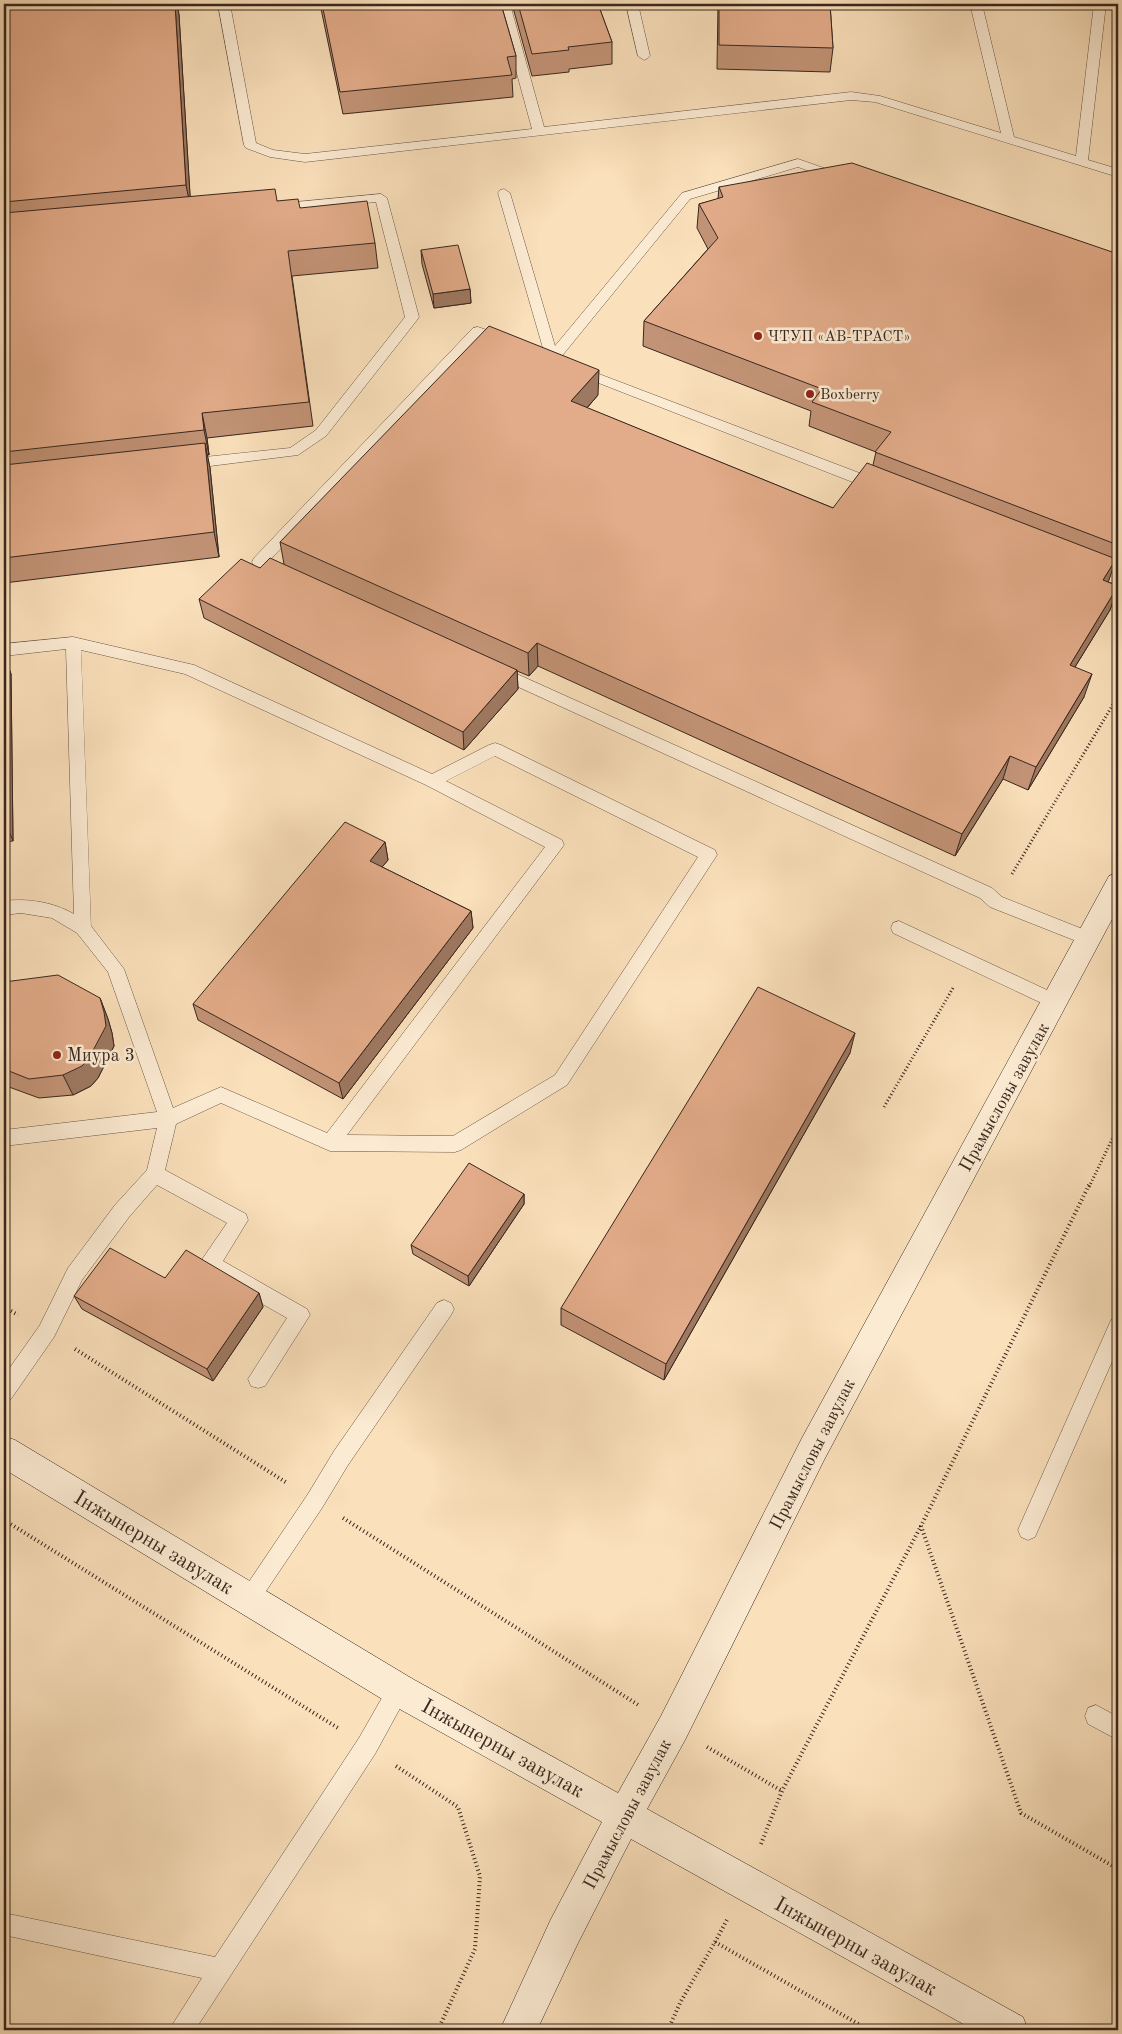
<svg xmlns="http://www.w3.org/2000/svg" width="1122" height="2034" viewBox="0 0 1122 2034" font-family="'Old Standard TT',serif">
<rect width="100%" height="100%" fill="#fae0bb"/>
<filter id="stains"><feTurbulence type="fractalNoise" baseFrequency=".004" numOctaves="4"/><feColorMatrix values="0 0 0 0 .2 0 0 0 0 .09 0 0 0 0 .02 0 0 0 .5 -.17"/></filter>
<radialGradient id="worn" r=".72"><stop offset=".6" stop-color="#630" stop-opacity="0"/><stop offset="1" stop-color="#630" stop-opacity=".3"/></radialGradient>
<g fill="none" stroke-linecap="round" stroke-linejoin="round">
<g stroke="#685545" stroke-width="1">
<g id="lane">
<path d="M218,4h12l26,139 17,7 32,4 227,-25 -34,-125h12l34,123 307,-35 29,4 121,37 -31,-129h12l32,133 62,19 18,-152h12l-18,156 30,9v8l-243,-75 -24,-2 -546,62 -35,-5 -24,-9 -2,-3z"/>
<path d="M626,4h12l12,52 -2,2 -4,2 -6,-4z"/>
<path d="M798,159l43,15 2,3 -6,4 -39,-14 -108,32 -133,163h-10l-49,-169 2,-3 4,-1 6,4 45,153 127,-153z"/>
<path d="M381,194l6,4 32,119 -2,3 -91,116 -28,19 -112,14 -5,-2 -2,-3 2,-3 5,-2 104,-11 26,-18 89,-113 -29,-115 -101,10 -6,-4 6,-4z"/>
<path d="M478,327l32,11 2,3 -2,3 -5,1 -25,-8 -211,224 21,9 2,4 -2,4c-11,3 -26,-7 -36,-12l-2,-4 2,-4 219,-230z"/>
<path d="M578,366l305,116 2,4 -2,4h-10l-300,-117 -2,-3 2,-3z"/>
<path d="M1088,563l30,11v11l-35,-13 -2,-4 2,-4z"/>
<path d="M73,637l121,28 238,109 57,-29 6,-2 6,2 214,105 2,5 -150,230 -106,65 -6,2 -125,-1 -109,-48 -45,21 -11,46 81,44 2,6 -25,41 84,48 3,6 -45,71 -7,2 -7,-2 -3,-7 39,-61 -84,-48 -2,-6 2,-6 24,-35 -70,-38 -28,32 -47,63 -28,57 -43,62 -7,2v-25l36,-51 28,-57 47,-63 32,-35 10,-42 -153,18v-16l153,-18 -49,-140 -31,-39 -25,-15 -31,-5 -17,2v-14c24,-3 49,1 70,13l-8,-265 -62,7v-12zM81,650l104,24 241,111 119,62 -218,286 -106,-46 -48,21 -49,-139 -33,-43zM495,756l203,101 -143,218 -102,61 -106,-1 217,-290 -2,-5 -116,-59z"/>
<path d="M497,665l495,223 10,9 93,37 3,5 -3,5 -6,2 -99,-39 -10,-9 -488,-223 -3,-4 3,-4z"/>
<path d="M899,921l163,76 3,5 -3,5 -6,2 -6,-2 -157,-74 -2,-5 2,-5z"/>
<path d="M444,1300l7,3 3,6 -3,6 -103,150 -26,43 -66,98 -7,4 -7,-4 -4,-7 4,-7 66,-98 26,-43 103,-148z"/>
<path d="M1118,1317v31l-83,189 -7,3 -7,-3 -3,-7 3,-7 90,-203z"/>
<path d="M399,1679l8,3 3,8 -35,64 -180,276h-26l33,-52 -198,-43v-22l211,44 144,-219 32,-56z"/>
<path d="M1096,1705l22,12v23l-30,-16 -3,-8 3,-8z"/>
</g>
</g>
<g stroke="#38271e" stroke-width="1">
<path id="secondary" d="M1118,873v35l-294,552 -139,280 -38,69 376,208 5,13h-54l-343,-191 -54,106 -40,85h-37l51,-111 51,-97 -215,-120 -383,-233v-33l11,4 396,238 207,115 43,-77 141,-278 307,-562z"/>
</g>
<g stroke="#38271e" stroke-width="3" stroke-dasharray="1 2.5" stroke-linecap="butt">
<path d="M1012,874l106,-178"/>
<path d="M884,1107l69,-119"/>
<path d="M1089,1187l29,-60"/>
</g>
<g stroke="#38271e" stroke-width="4" stroke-dasharray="1 3" stroke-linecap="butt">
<path d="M1089,1185l-168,341 100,287 97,56"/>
<path d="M4,1307l14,8"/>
<path d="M75,1349l212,134"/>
<path d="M343,1518l297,188"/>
<path d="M4,1520l334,208"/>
<path d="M707,1747l75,44"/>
<path d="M396,1766l62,41 22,69 -5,73 -37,81"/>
<path d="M761,1844l21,-53 139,-265"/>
<path d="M715,1942l13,-24"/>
<path d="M668,2030l12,-27 35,-61 154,88"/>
</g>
<use href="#lane" fill="#fcebd3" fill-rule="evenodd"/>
<use href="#secondary" fill="#fcebd3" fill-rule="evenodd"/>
</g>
<g fill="#c29376" stroke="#38271e">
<path d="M4,4h173l2,11 11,182 87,4 23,7 75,35 3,25 -86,8 21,150 -106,12 2,17h-2l3,13 9,89 -215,26z"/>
<path d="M320,4h181l15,52v22l-4,1 1,18 -170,17z"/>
<path d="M512,4h86l14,38v22l-43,5v3l-37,4z"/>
<path d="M718,4h112l3,44 -3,24 -113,-3z"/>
<path d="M719,187l399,67v311l-3,6 -3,-1 -4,12 10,4 -8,24 -35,57 9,30 -56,93 -25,-11 -48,77 -417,-190 -9,10 -12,-5 1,18 -54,61 -260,-132 -5,-19 61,-31 24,-4 -4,-22 318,-147 -11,13 246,100 40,-43 3,-13 -67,-26 2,-15 -168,-65 1,-25 64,-72 -11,-21 2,-24 19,-5z"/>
<path d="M421,250l49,39 1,14 -37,5 -12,-44z"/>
<path d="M4,656l7,18 2,167 -9,1z"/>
<path d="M385,842l3,18 -6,7 89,44 2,17 -130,171 -145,-79 -5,-16z"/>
<path d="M4,982l96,16 8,21 4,14 2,13 -16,32 -7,8 -18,9 -34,3 -30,-11 -5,-5z"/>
<path d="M850,1053l-186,327 -103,-55v-17z"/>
<path d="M524,1194v10l-55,82 -56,-32 -2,-9z"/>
<path d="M165,1278l94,15 4,14 -50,74 -131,-72 -8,-13z"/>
</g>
<g fill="#9e7860" stroke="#38271e">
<path d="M175,4h2l2,11 12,195 -5,-25z"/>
<path d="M470,289l1,14 -37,5 -1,-14z"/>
<path d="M599,370l-1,25 -27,31v-25z"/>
<path d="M202,413l5,25 2,17 -5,-25z"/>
<path d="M205,443l5,25 9,89 -5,-25z"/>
<path d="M1116,559l-8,24 -5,-3z"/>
<path d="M1118,586l-8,24 -48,78 8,-23z"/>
<path d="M537,643l1,23 -9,10 -1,-23z"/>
<path d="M4,656l7,18 2,167 -9,-21z"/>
<path d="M517,670l1,19 -54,61 -1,-18z"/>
<path d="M1092,674l-8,23 -56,93 8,-23z"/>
<path d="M1010,756l-7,23 -48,77 7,-22z"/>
<path d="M385,842l3,18 -15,18 -3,-17z"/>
<path d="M471,911l2,17 -130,171 -4,-16z"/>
<path d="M100,998l8,21 4,14 2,13 -16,32 -7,8 -18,9 -10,-20z"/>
<path d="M855,1033l-5,20 -186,327 2,-16z"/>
<path d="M524,1194v10l-55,82 -1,-10z"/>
<path d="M259,1293l4,14 -50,74 -6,-12z"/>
</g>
<g fill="#e2ab89" stroke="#38271e">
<path d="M4,4h171l11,181 -182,17z"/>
<path d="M322,4h179l15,52 -9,1 5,18 -172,17z"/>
<path d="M518,4h80l14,38 -44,5 1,3 -37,4z"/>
<path d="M719,4h111l3,44 -114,-3z"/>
<path d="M852,163l266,91v291l-243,-93 16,-20 -79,-30 10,-13 -178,-68 74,-83 -19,-34 24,-7 -4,-10z"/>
<path d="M275,189l2,12 21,-2 2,9 67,-7 8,42 -87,8 21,151 -107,11 2,17 -200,22v-239z"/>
<path d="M458,245l12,44 -37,5 -12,-44z"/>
<path d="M489,326l110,44 -28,31 262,107 34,-45 249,96 -13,21 15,6 -48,79 22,9 -56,93 -26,-11 -48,78 -425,-191 -9,10 -248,-111z"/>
<path d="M205,443l9,89 -210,26v-93z"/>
<path d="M270,558l247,112 -54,62 -264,-133 42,-40 19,9z"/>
<path d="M345,822l40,20 -15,19 101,50 -132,172 -146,-79z"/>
<path d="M58,975l42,23 4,14 2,14 -17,32 -7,8 -19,9 -34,4 -25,-10v-87z"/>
<path d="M758,987l97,46 -189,331 -105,-56z"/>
<path d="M469,1163l55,31 -56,82 -57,-31z"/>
<path d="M110,1248l55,30 21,-28 73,43 -52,76 -133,-73z"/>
</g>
<g fill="#8f2418" stroke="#fcebd3" stroke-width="2">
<circle cx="758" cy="336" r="5"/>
<circle cx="810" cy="394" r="5"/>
<circle cx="57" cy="1055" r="5"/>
</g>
<g text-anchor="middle" stroke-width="5" stroke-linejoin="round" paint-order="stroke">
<g font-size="15" fill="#38271e" stroke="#fcebd3" text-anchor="start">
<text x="768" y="341">ЧТУП «АВ-ТРАСТ»</text>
<text x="820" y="399">Boxberry</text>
</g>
<g font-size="18" fill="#38271e" stroke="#fcebd3" text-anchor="start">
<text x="67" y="1061">Миура 3</text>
</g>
<g font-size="18" fill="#38271e" stroke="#fcebd3">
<text transform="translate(1004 1097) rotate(-61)" y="6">Прамысловы завулак</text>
<text transform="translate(812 1454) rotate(-63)" y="6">Прамысловы завулак</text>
<text transform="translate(627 1814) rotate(-62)" y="6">Прамысловы завулак</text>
</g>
<g font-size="21" fill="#38271e" stroke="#fcebd3">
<text transform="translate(154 1542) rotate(31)" y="7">Інжынерны завулак</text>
<text transform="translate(503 1748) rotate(29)" y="7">Інжынерны завулак</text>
<text transform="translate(856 1946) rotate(29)" y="7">Інжынерны завулак</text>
</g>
</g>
<rect width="1122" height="2034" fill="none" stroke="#fae0bb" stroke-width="20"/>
<rect x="5" y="5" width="1112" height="2024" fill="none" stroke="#38271e" stroke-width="2.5"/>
<rect x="10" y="10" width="1102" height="2014" fill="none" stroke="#38271e"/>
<rect width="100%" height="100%" filter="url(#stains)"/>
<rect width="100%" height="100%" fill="url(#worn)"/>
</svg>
